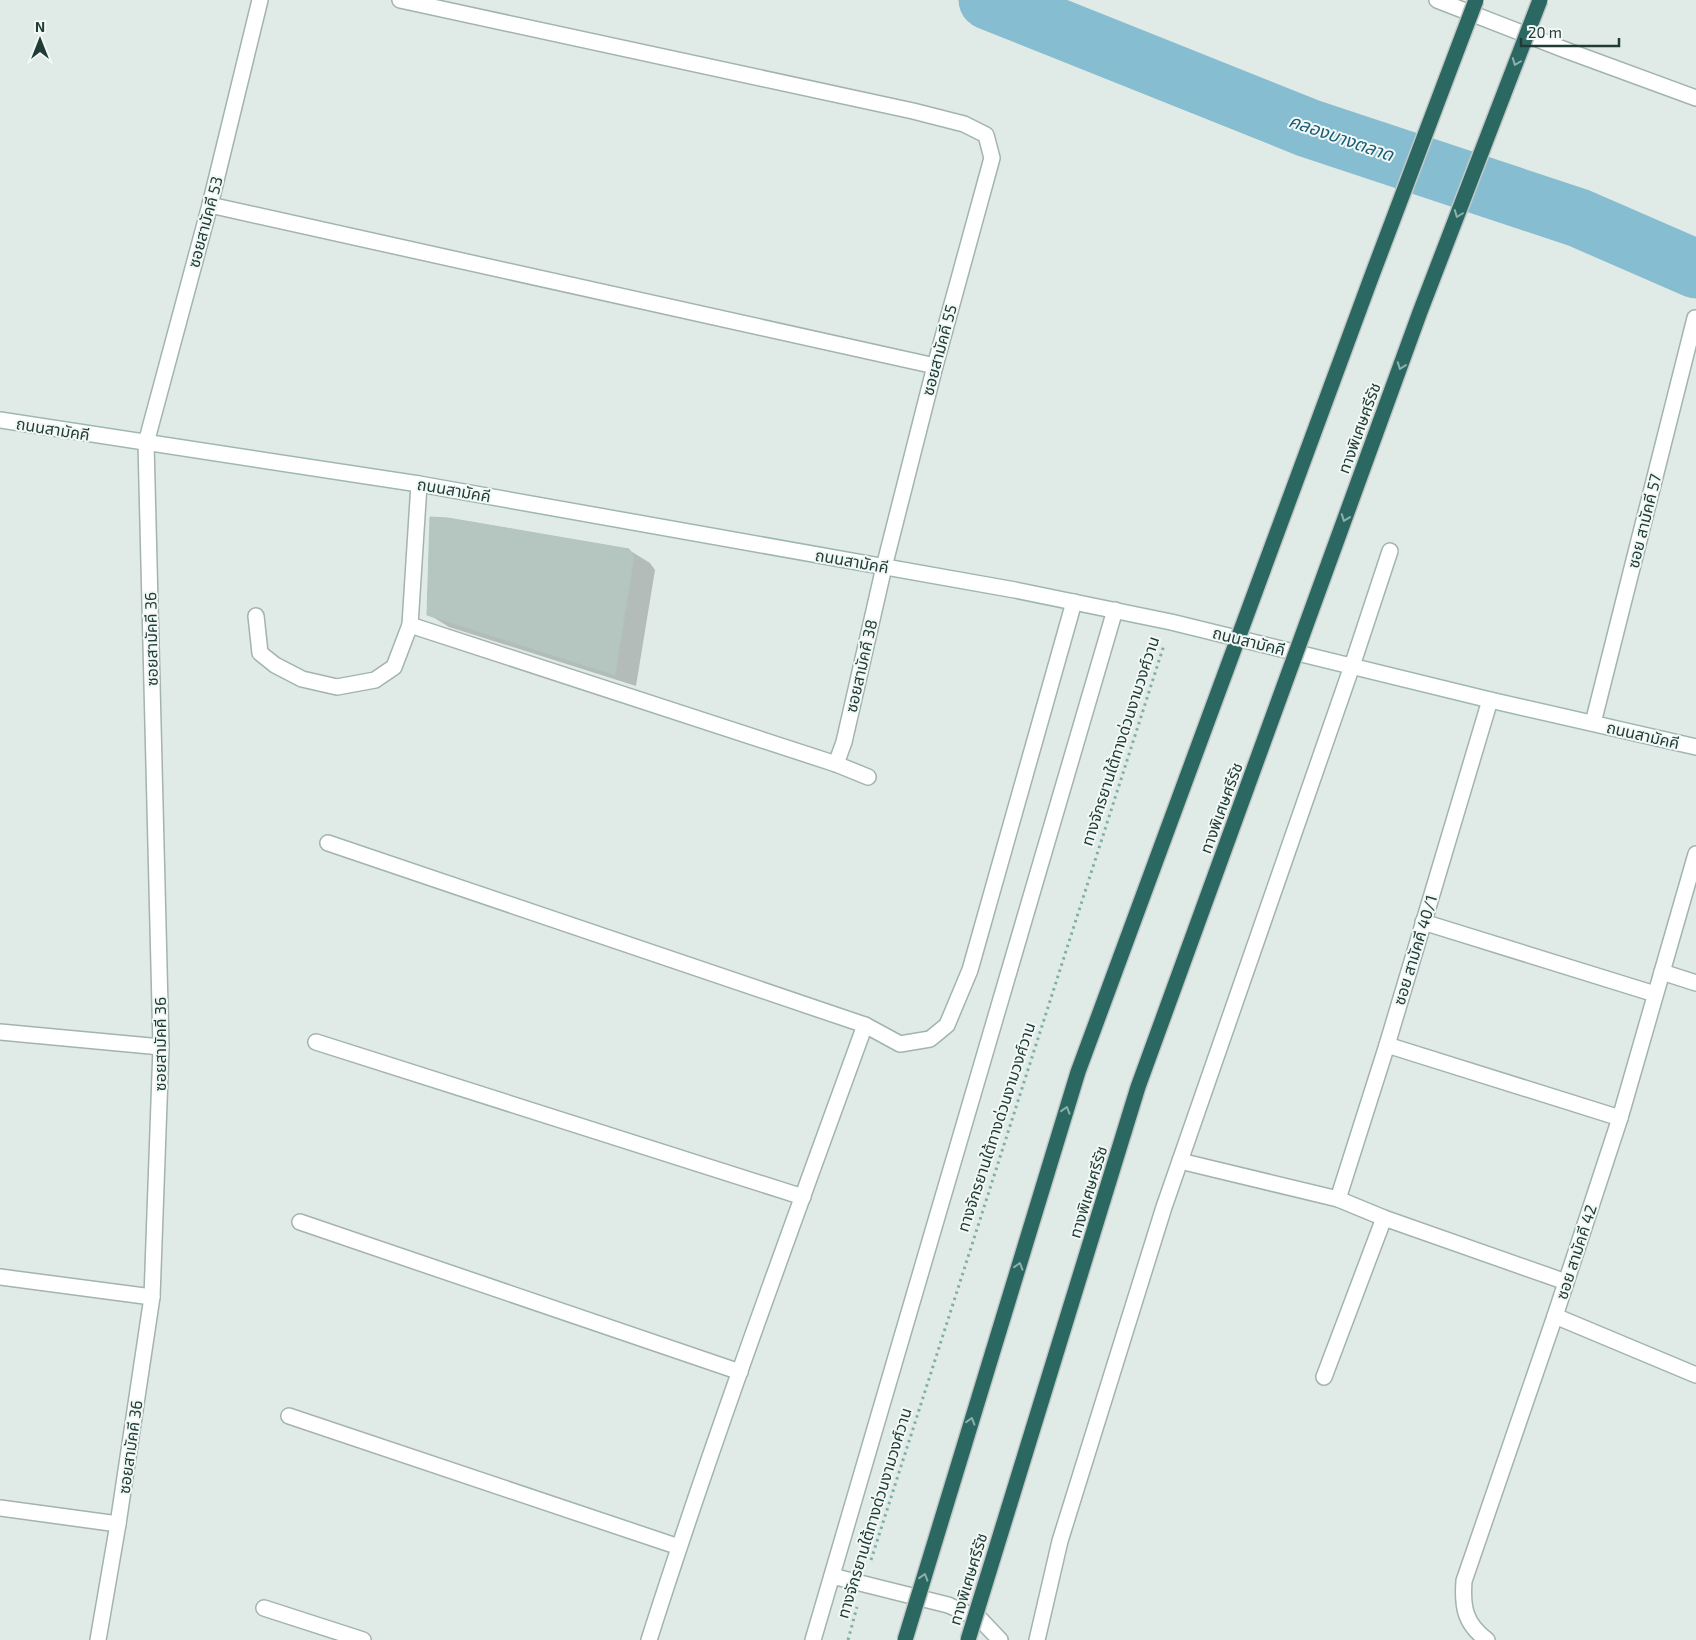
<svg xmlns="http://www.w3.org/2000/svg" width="1696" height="1640" viewBox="0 0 1696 1640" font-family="'Exo 2','Noto Sans Thai',sans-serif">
<rect width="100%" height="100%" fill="#e0ebe7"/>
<path fill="#0003" d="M629,550l21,13 5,7 -19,116 -187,-59 -21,-13z"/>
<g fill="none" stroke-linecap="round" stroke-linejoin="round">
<path stroke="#87bdd1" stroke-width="59" d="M988,0l320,128 271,90 117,51"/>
</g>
<path fill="#b5c6c1" stroke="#b3c5bf" d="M430,517l18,1 181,31 5,8 -19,118 -188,-60z"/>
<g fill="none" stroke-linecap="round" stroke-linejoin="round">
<g stroke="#a3b3af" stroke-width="18">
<g id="service">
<path d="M256,616l4,37 15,12 27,14 35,8 38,-7 19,-13 16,-42"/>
<path d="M1324,1377l60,-159"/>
<path d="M1037,1640l23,-99 104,-334 188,-541"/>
</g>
</g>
<g stroke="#a3b3af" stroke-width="18">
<g id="minor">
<path d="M400,0l513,111 51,13 22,11 6,23 -57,208 -51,201 -40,175 -8,22"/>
<path d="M1437,0l131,51 128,47"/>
<path d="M210,205l725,161"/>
<path d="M419,484l-9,141 426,139 32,13"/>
<path d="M1352,666l38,-115"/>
<path d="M1593,723l102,-405"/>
<path d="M328,843l537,182 35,19 30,-5 17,-14 23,-55 104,-368"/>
<path d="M1423,922l232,72"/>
<path d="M1662,972l34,11"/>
<path d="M0,1032l161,15"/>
<path d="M316,1042l487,155"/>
<path d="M1387,1045l233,73"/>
<path d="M1180,1161l158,38 46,19 182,64"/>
<path d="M1338,1199l49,-154 103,-345"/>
<path d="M300,1222l440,150"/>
<path d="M0,1277l152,20"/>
<path d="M1555,1316l141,59"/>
<path d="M289,1416l390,131"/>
<path d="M0,1508l118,16"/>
<path d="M832,1576l116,29 32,14 20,21"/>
<path d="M264,1608l99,32"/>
<path d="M98,1640l20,-116 34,-227 9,-250 -15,-604 64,-238 50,-205"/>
<path d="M649,1640c66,-207 142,-411 216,-615"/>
<path d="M813,1640l302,-1030"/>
<path d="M1487,1640c-22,-16 -25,-33 -23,-59l91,-265 65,-198 76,-264"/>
</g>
</g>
<g stroke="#9fb7b1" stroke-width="18">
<path id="secondary" d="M0,420l419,64 596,106 156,32 319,78 206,47"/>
</g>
<g stroke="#80afa6" stroke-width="3" stroke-dasharray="2.5 4" stroke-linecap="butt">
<path d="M871,1560l293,-915"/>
<path d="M848,1640l9,-33"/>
</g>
<use href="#service" stroke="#fff" stroke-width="15"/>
<use href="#minor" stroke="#fff" stroke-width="15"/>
<use href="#secondary" stroke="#fff" stroke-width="15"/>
<g stroke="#c1c8c7" stroke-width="18" stroke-linecap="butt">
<g id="motorway-bridge">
<path d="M905,1640l173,-568 293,-794 105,-278"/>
<path d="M968,1640l170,-553 282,-775 120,-312"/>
</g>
</g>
<use href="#motorway-bridge" stroke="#2c6862" stroke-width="15"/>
</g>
<defs><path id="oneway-chevron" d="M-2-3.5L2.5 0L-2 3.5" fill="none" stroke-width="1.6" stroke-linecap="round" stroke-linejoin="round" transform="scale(1.25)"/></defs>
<g stroke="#8eb0ac">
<use href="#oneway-chevron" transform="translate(1516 62) rotate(111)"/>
<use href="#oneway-chevron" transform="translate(1458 214) rotate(111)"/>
<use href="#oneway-chevron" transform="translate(1401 366) rotate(110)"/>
<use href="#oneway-chevron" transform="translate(1345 518) rotate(110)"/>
<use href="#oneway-chevron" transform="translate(1066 1110) rotate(-73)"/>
<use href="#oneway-chevron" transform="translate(1019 1266) rotate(-73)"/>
<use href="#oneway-chevron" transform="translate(971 1421) rotate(-73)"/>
<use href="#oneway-chevron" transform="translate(924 1577) rotate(-73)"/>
</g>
<g text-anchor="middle" stroke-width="4" stroke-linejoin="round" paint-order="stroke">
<g font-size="16" fill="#213c37" stroke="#f1f8f5">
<text transform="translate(205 222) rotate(-75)" y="6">ซอยสามัคคี 53</text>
<text transform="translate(939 350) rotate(-75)" y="6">ซอยสามัคคี 55</text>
<text transform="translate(1359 428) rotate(-70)" y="6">ทางพิเศษศรีรัช</text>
<text transform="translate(53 429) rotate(9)" y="6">ถนนสามัคคี</text>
<text transform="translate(454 490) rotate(10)" y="6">ถนนสามัคคี</text>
<text transform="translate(1644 521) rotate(-76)" y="6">ซอย สามัคคี 57</text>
<text transform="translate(852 561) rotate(10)" y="6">ถนนสามัคคี</text>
<text transform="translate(151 639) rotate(-91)" y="6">ซอยสามัคคี 36</text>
<text transform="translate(1249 641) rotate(14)" y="6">ถนนสามัคคี</text>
<text transform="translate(861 666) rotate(-77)" y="6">ซอยสามัคคี 38</text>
<text transform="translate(1643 735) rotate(13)" y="6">ถนนสามัคคี</text>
<text transform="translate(1120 741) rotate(-72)" y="6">ทางจักรยานใต้ทางด่วนงามวงศ์วาน</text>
<text transform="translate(1221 808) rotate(-70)" y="6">ทางพิเศษศรีรัช</text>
<text transform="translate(1415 950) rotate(-73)" y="6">ซอย สามัคคี 40/1</text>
<text transform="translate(160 1044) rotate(-90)" y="6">ซอยสามัคคี 36</text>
<text transform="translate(996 1127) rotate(-72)" y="6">ทางจักรยานใต้ทางด่วนงามวงศ์วาน</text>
<text transform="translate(1088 1192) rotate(-73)" y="6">ทางพิเศษศรีรัช</text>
<text transform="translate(1576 1252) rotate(-72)" y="6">ซอย สามัคคี 42</text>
<text transform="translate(130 1447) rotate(-82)" y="6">ซอยสามัคคี 36</text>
<text transform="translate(874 1513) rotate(-73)" y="6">ทางจักรยานใต้ทางด่วนงามวงศ์วาน</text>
<text transform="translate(968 1579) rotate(-73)" y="6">ทางพิเศษศรีรัช</text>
</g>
<g font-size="18" font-style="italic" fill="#1b5e78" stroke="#f1f8f5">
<text transform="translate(1341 138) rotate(19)" y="6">คลองบางตลาด</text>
</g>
</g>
<g transform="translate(40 40)" stroke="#f1f8f5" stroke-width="4" paint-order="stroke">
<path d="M0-4L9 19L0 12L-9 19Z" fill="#213c37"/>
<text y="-8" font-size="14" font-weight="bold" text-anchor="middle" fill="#213c37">N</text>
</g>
<path d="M1521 38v8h98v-8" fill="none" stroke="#213c37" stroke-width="2.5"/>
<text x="1528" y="38" font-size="15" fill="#213c37" stroke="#f1f8f5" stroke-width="4" paint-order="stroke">20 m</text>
</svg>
